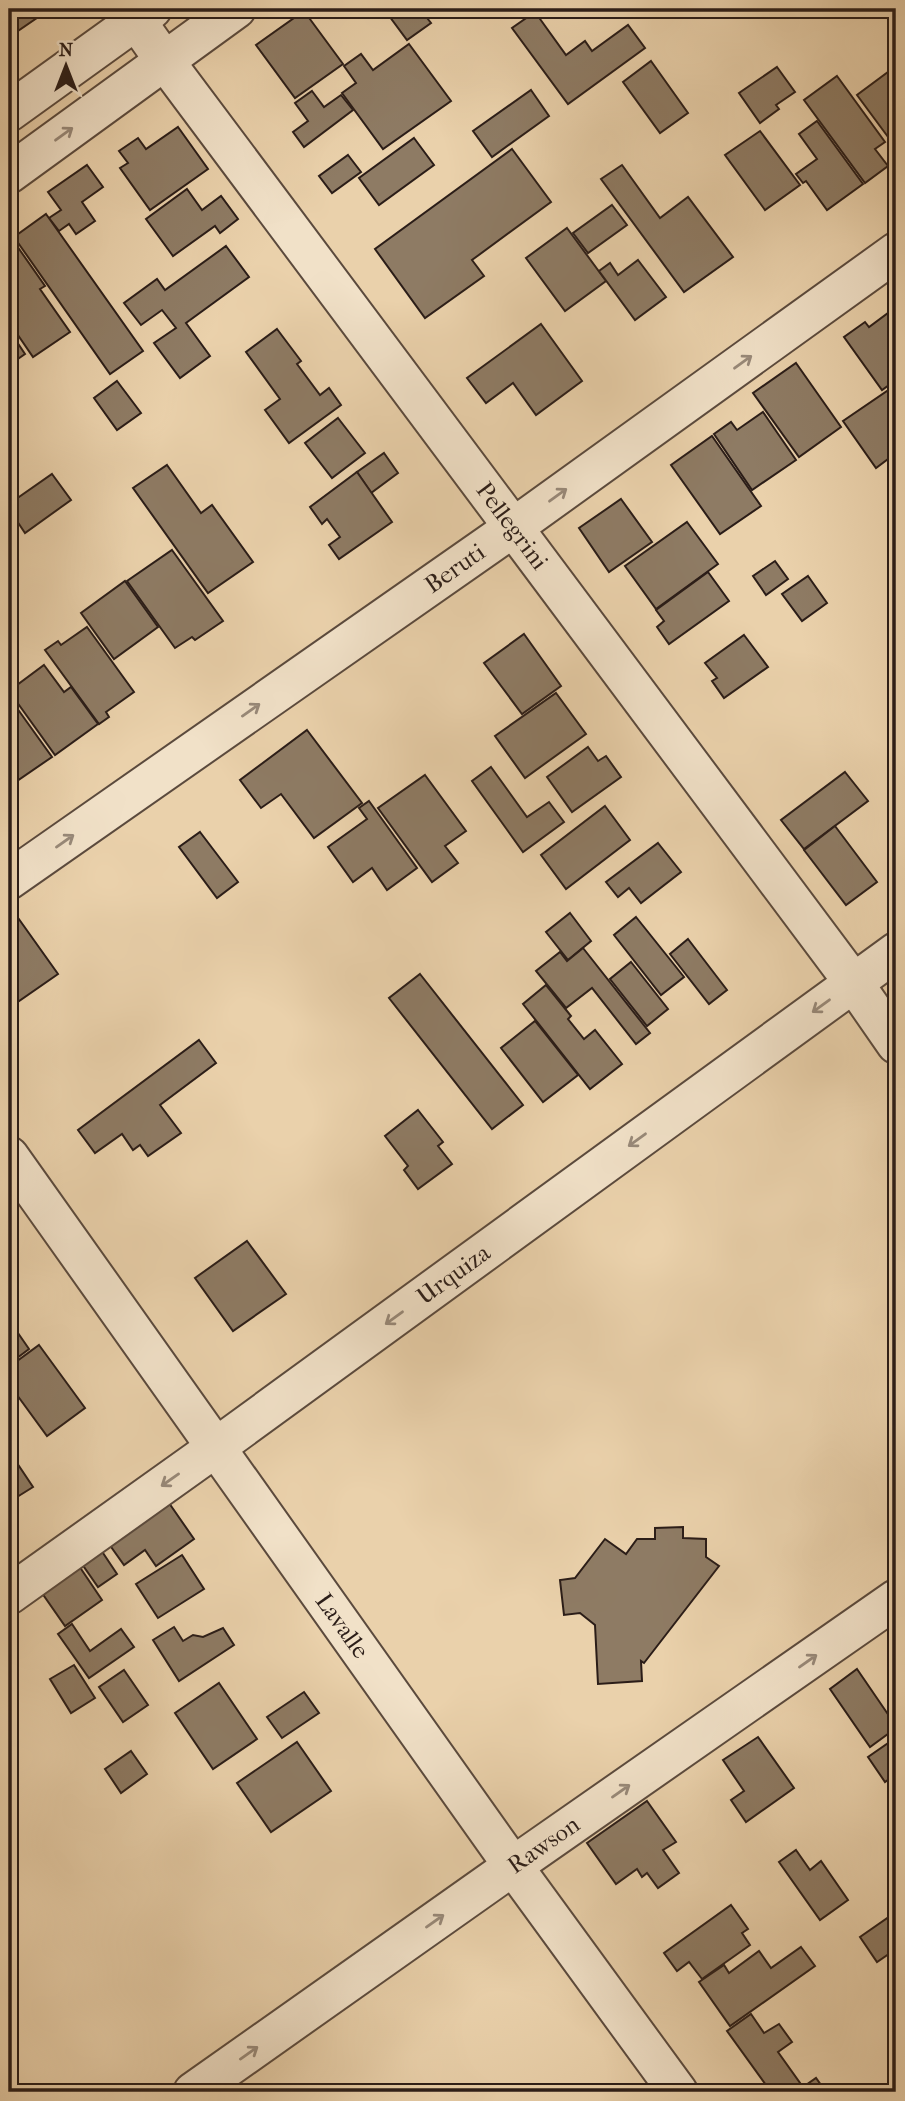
<svg xmlns="http://www.w3.org/2000/svg" width="905" height="2101" viewBox="0 0 905 2101" font-family="'IM FELL French Canon',serif">
<rect width="100%" height="100%" fill="#ead1ab"/>
<filter id="stains"><feTurbulence type="fractalNoise" baseFrequency=".00286" numOctaves="4"/><feColorMatrix values="0 0 0 0 .2 0 0 0 0 .09 0 0 0 0 .02 0 0 0 .5 -.17"/></filter>
<radialGradient id="worn" r=".72"><stop offset=".6" stop-color="#630" stop-opacity="0"/><stop offset="1" stop-color="#630" stop-opacity=".3"/></radialGradient>
<g fill="#8e7b64" stroke="#2b1d18" stroke-width="2">
<path d="M9,9h41l-41,28z"/>
<path d="M384,9h36l11,14 -24,17z"/>
<path d="M304,11l39,53 -48,34 -39,-53z"/>
<path d="M535,12l31,43 19,-14 7,10 36,-26 17,23 -77,56 -56,-76z"/>
<path d="M409,44l42,57 -68,48 -41,-56 14,-10 -12,-17 17,-12 12,16z"/>
<path d="M651,61l37,52 -28,20 -37,-51z"/>
<path d="M777,67l18,25 -19,13 3,4 -19,14 -21,-30z"/>
<path d="M892,69l4,7v67l-2,2 -37,-50z"/>
<path d="M837,76l48,66 -10,7 13,17 -23,17 -61,-83z"/>
<path d="M531,90l18,26 -57,41 -19,-26z"/>
<path d="M312,91l12,16 17,-12 12,15 -49,37 -11,-15 15,-11 -13,-18z"/>
<path d="M817,121l46,63 -36,26 -21,-29 -3,2 -7,-9 21,-15 -18,-25z"/>
<path d="M178,127l30,42 -58,41 -30,-42 8,-5 -9,-12 19,-13 8,11z"/>
<path d="M760,131l40,54 -35,25 -40,-55z"/>
<path d="M414,138l20,27 -55,40 -20,-27z"/>
<path d="M512,149l39,53 -79,58 12,16 -59,42 -50,-69z"/>
<path d="M348,155l13,17 -29,21 -13,-17z"/>
<path d="M87,165l16,22 -21,15 13,19 -19,13 -7,-10 -10,7 -10,-13 12,-8 -13,-18z"/>
<path d="M622,165l38,53 28,-21 45,60 -49,35 -83,-113z"/>
<path d="M187,189l15,21 19,-14 17,23 -18,14 -5,-7 -42,30 -27,-37z"/>
<path d="M612,205l15,20 -39,28 -15,-20z"/>
<path d="M46,214l97,137 -33,23 -96,-137z"/>
<path d="M567,228l39,53 -41,30 -39,-53z"/>
<path d="M17,246l28,40 -5,3 30,43 -37,25 -24,-35v-70z"/>
<path d="M226,246l23,31 -63,46 24,33 -30,22 -26,-35 22,-15 -14,-18 -21,15 -17,-22 33,-24 8,11z"/>
<path d="M638,260l28,37 -31,23 -36,-49 11,-8 8,12z"/>
<path d="M888,313l8,12v55l-14,10 -38,-53 21,-15 4,5z"/>
<path d="M541,324l41,57 -46,34 -23,-32 -27,20 -19,-25z"/>
<path d="M277,329l24,32 -4,3 23,31 9,-7 12,17 -52,38 -24,-33 15,-11 -34,-47z"/>
<path d="M9,330l16,24 -16,11z"/>
<path d="M796,363l45,64 -42,30 -46,-64z"/>
<path d="M117,381l24,32 -24,17 -23,-32z"/>
<path d="M890,389l6,10v54l-20,15 -33,-47z"/>
<path d="M763,412l33,48 -44,30 -38,-56 17,-12 6,8z"/>
<path d="M338,418l27,35 -33,25 -27,-35z"/>
<path d="M712,436l49,70 -41,28 -49,-69z"/>
<path d="M384,453l14,20 -27,20 -14,-21z"/>
<path d="M167,465l34,48 11,-8 41,57 -45,31 -75,-105z"/>
<path d="M357,472l35,50 -53,37 -10,-14 11,-8 -13,-18 -5,5 -12,-17z"/>
<path d="M52,474l19,26 -46,33 -16,-24v-5z"/>
<path d="M621,499l31,43 -43,30 -30,-44z"/>
<path d="M687,522l31,42 -62,45 -31,-43z"/>
<path d="M172,550l51,71 -28,19 -3,-3 -17,11 -48,-67z"/>
<path d="M775,561l13,18 -22,16 -13,-19z"/>
<path d="M708,572l21,29 -60,43 -12,-17 7,-6 -8,-11z"/>
<path d="M808,576l19,27 -25,18 -20,-27z"/>
<path d="M125,581l33,46 -44,32 -33,-46z"/>
<path d="M87,627l47,65 -28,20 3,5 -10,7 -54,-74 13,-9 3,4z"/>
<path d="M524,634l37,52 -39,28 -38,-51z"/>
<path d="M744,635l24,32 -44,31 -12,-17 5,-3 -12,-15z"/>
<path d="M44,665l20,27 7,-5 27,37 -43,31 -46,-64z"/>
<path d="M556,693l30,41 -61,44 -30,-42z"/>
<path d="M9,697l43,60 -38,26 -5,-7z"/>
<path d="M307,730l55,73 -48,35 -33,-44 -20,14 -21,-28z"/>
<path d="M588,747l10,14 8,-5 15,21 -49,35 -25,-35z"/>
<path d="M491,767l36,50 22,-15 15,20 -41,30 -51,-71z"/>
<path d="M845,772l23,29 -64,48 -23,-29z"/>
<path d="M425,775l41,56 -21,15 13,17 -26,19 -54,-74z"/>
<path d="M369,801l48,67 -30,22 -15,-22 -19,14 -25,-35 39,-28 -8,-11z"/>
<path d="M605,806l25,34 -64,49 -25,-34z"/>
<path d="M835,826l42,56 -31,23 -42,-55z"/>
<path d="M200,832l38,50 -21,16 -38,-51z"/>
<path d="M658,843l23,29 -40,31 -12,-15 -11,9 -12,-15z"/>
<path d="M570,913l21,28 -23,19 -22,-28z"/>
<path d="M16,915l42,59 -49,34v-88z"/>
<path d="M636,917l48,60 -23,18 -47,-60z"/>
<path d="M688,939l39,51 -18,14 -39,-50z"/>
<path d="M583,948l67,85 -14,11 -44,-56 -26,20 -30,-37 24,-19 7,9z"/>
<path d="M631,962l37,47 -21,17 -37,-47z"/>
<path d="M420,974l103,131 -31,24 -103,-131z"/>
<path d="M546,985l25,31 -3,3 16,20 11,-9 27,34 -32,25 -67,-85z"/>
<path d="M535,1021l43,54 -35,27 -42,-54z"/>
<path d="M199,1040l17,23 -56,42 21,28 -33,23 -8,-11 -7,5 -11,-16 -27,19 -17,-23z"/>
<path d="M418,1110l25,32 -5,4 14,18 -34,25 -14,-19 4,-4 -23,-30z"/>
<path d="M247,1241l39,53 -53,37 -38,-53z"/>
<path d="M9,1320l20,29 -20,15z"/>
<path d="M39,1345l46,63 -38,28 -38,-52v-17z"/>
<path d="M9,1451l24,36 -24,15z"/>
<path d="M169,1503l25,36 -38,27 -11,-16 -21,15 -15,-21z"/>
<path d="M683,1527v11l23,1v18l13,9 -75,97 -3,-2 1,20 -44,3 -3,-59 -15,-12 -16,2 -4,-35 15,-2 30,-39 21,15 11,-15h18v-11z"/>
<path d="M95,1541l22,33 -19,13 -23,-33z"/>
<path d="M182,1555l22,34 -46,29 -22,-34z"/>
<path d="M73,1557l29,43 -37,26 -30,-43z"/>
<path d="M72,1624l18,27 31,-22 13,18 -45,31 -31,-44z"/>
<path d="M174,1627l9,14 10,-6 10,2 20,-9 11,17 -55,36 -26,-41z"/>
<path d="M74,1665l21,33 -24,15 -21,-34z"/>
<path d="M857,1669l39,57v2l-26,19 -40,-58z"/>
<path d="M124,1670l24,35 -25,17 -24,-35z"/>
<path d="M219,1683l38,56 -44,30 -38,-56z"/>
<path d="M304,1692l15,21 -37,25 -15,-21z"/>
<path d="M758,1737l36,51 -48,34 -15,-22 13,-9 -21,-31z"/>
<path d="M894,1739l2,4v31l-11,8 -17,-25z"/>
<path d="M297,1742l34,49 -60,41 -34,-49z"/>
<path d="M131,1751l16,23 -26,19 -16,-24z"/>
<path d="M647,1801l29,41 -13,8 16,23 -21,15 -11,-15 -5,4 -5,-8 -21,15 -29,-41z"/>
<path d="M796,1850l14,20 11,-9 27,39 -28,20 -41,-58z"/>
<path d="M731,1905l17,24 -6,4 8,12 -48,34 -13,-17 -12,9 -13,-18z"/>
<path d="M896,1912v37l-19,13 -17,-25z"/>
<path d="M801,1947l14,19 -85,60 -31,-44 25,-17 5,8 30,-22 12,17z"/>
<path d="M751,2014l13,19 15,-9 13,18 -14,10 25,35 13,-9 10,14h-55l-44,-61z"/>
</g>
<g fill="none" stroke-linecap="round" stroke-linejoin="round">
<g stroke="#5b4a3d" stroke-width="42">
<g id="minor">
<path id="s1" d="M128,9l36,51 689,922 43,62"/>
<path d="M9,112l143,-103"/>
<path d="M9,174l227,-165"/>
<path id="s2" d="M9,880l505,-353 382,-275"/>
<path id="s3" d="M9,1156l504,710 165,226"/>
<path id="s4" d="M9,1595l206,-147 681,-496"/>
<path id="s5" d="M193,2092l320,-226 383,-267"/>
</g>
</g>
<use href="#minor" stroke="#f1e1c8" stroke-width="38"/>
</g>
<defs><path id="oneway-shaft" d="M-6 0H5M1.5-3L5.5 0L1.5 3" fill="none" stroke-width="1.6" stroke-linecap="round" stroke-linejoin="round" transform="scale(1.75)"/></defs>
<g stroke="#988979">
<use href="#oneway-shaft" transform="translate(64 134) rotate(-36)"/>
<use href="#oneway-shaft" transform="translate(743 362) rotate(-36)"/>
<use href="#oneway-shaft" transform="translate(558 495) rotate(-36)"/>
<use href="#oneway-shaft" transform="translate(251 710) rotate(-35)"/>
<use href="#oneway-shaft" transform="translate(65 841) rotate(-35)"/>
<use href="#oneway-shaft" transform="translate(821 1006) rotate(144)"/>
<use href="#oneway-shaft" transform="translate(637 1140) rotate(144)"/>
<use href="#oneway-shaft" transform="translate(394 1318) rotate(144)"/>
<use href="#oneway-shaft" transform="translate(170 1480) rotate(145)"/>
<use href="#oneway-shaft" transform="translate(808 1661) rotate(-35)"/>
<use href="#oneway-shaft" transform="translate(621 1791) rotate(-35)"/>
<use href="#oneway-shaft" transform="translate(435 1921) rotate(-35)"/>
<use href="#oneway-shaft" transform="translate(249 2053) rotate(-35)"/>
</g>
<g text-anchor="middle" stroke-width="5" stroke-linejoin="round" paint-order="stroke">
<g font-size="24" fill="#2b1d18" stroke="#f1e1c8">
<text dy="8" stroke="none"><textPath href="#s1" startOffset="644">Pellegrini</textPath></text>
<text dy="8" stroke="none"><textPath href="#s2" startOffset="544">Beruti</textPath></text>
<text dy="8" stroke="none"><textPath href="#s4" startOffset="548">Urquiza</textPath></text>
<text dy="8" stroke="none"><textPath href="#s3" startOffset="576">Lavalle</textPath></text>
<text dy="8" stroke="none"><textPath href="#s5" startOffset="429">Rawson</textPath></text>
</g>
</g>
<rect width="905" height="2101" fill="none" stroke="#ead1ab" stroke-width="35"/>
<rect x="10" y="10" width="884" height="2080" fill="none" stroke="#2b1d18" stroke-width="3.5"/>
<rect x="18" y="18" width="870" height="2066" fill="none" stroke="#2b1d18" stroke-width="2"/>
<g transform="translate(66 66)" stroke="#f1e1c8" stroke-width="5" paint-order="stroke">
<path d="M0-5L12 26L0 18L-12 26Z" fill="#2b1d18"/>
<text y="-10" font-size="19" font-weight="bold" text-anchor="middle" fill="#2b1d18">N</text>
</g>
<rect width="100%" height="100%" filter="url(#stains)"/>
<rect width="100%" height="100%" fill="url(#worn)"/>
</svg>
